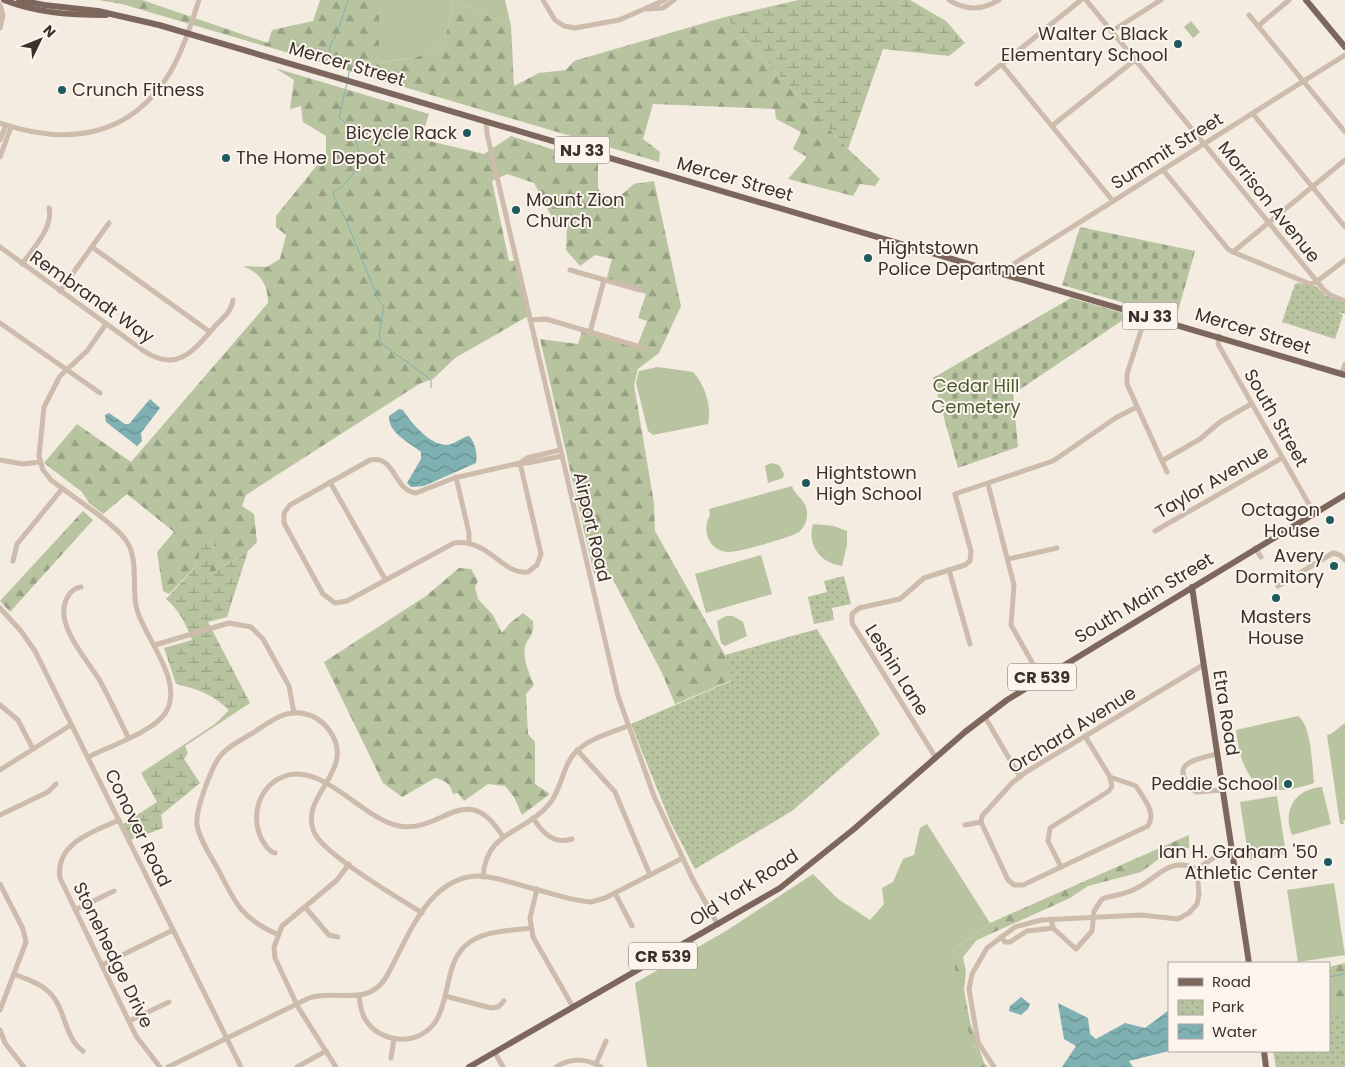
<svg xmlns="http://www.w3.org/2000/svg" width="1345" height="1067" viewBox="0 0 1345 1067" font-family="Poppins,sans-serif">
<defs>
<pattern id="forest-firs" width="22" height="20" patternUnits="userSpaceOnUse" patternTransform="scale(1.25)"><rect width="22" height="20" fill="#b8c4a0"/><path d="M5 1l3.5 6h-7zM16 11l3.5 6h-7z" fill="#97a083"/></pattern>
<pattern id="wetland-marsh" width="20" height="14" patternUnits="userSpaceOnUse" patternTransform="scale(1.25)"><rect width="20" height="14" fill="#b8c4a0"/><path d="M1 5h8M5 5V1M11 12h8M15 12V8" fill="none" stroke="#97a083"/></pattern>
<pattern id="cemetery-stones" width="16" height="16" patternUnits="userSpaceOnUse" patternTransform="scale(1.25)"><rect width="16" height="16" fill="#b8c4a0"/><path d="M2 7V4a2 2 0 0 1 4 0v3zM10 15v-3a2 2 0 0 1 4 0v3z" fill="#97a083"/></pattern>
<pattern id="park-dots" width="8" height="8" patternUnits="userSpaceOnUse" patternTransform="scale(1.25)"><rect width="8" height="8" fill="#b8c4a0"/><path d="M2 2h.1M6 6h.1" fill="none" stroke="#97a083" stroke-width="1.8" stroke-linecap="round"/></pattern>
<pattern id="water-waves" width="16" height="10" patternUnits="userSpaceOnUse" patternTransform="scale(1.25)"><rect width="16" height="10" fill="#7fb0b2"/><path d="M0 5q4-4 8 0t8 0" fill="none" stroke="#699091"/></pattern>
</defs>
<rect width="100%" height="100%" fill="#f4ebe1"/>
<g fill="#b8c4a0">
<path d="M379,0h75l-10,44 -27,13 -39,6z"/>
<path d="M457,0h48l6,26 -51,-22z"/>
<path d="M1191,21l9,11 -7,6 -9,-11z"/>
<path d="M658,367l35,5c12,13 19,35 15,52l-55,11 -5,-4 -12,-48 3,-12z"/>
<path d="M771,463l8,2 5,9 -1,4 -15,5 -3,-17z"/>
<path d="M792,486c3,11 16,14 15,29 0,6 -3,13 -8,17 -7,5 -62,21 -71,20 -19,-1 -27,-22 -18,-37l-1,-6z"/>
<path d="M813,524l21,2 13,5v14l-5,21c-22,-3 -35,-21 -29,-42z"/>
<path d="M761,555l11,39 -66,19 -11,-39z"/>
<path d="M726,616h7l10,6 4,14 -22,10 -4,-3 -4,-22z"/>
<path d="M1298,716c14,10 14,50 16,67 -54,19 -72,-1 -78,-53z"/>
<path d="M1345,723v97h-2l1,4h-4l-13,-89 4,-1z"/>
<path d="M1322,787l9,37 -39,11c-10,-25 3,-46 30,-48z"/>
<path d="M1277,796l9,58 -37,6 -9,-58z"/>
<path d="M927,824l63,99 -38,28 22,94 6,13v9h-333l-12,-84 91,-52 87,-57 25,25 32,21 14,-16 -2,-16 11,-6 10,-23 11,-4 6,-27z"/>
<path d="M1334,883l11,72 -47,7 -11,-72z"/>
</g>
<g fill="url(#forest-firs)">
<path d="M98,0h44l126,43 4,-13 41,-9 7,-21h59v63l38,-6 27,-13 10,-44h3l3,4 51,22 3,60 25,-13 27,-3 8,-9 151,-44 123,132 32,30 -5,7 -15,-2 -7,12 -65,-17 19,-22 -14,-8 8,-17 -25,-13 -1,-10 -122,-5 -10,35 17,13 -1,10 -537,-158z"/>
<path d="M275,68l154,46 -8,25 63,15 27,-18 87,28v25l15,13 21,-18 20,-3 27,125 -22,47 -21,16 -4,16 20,118 1,28 70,124 7,25 -57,24 -13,-31 -52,-99 -7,-5 -9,5 -54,-235 38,5 4,-13 55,15 10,-25 -9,-3 8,-24 -40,-13 6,-22 -17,-4 -15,11 -14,-16 1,-22 -13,-7 -20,-38 -27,-9 -15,7 17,80h6l15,54 -75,43 -22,21 -14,5 -173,111 -4,11 12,8 3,28 -9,9 -39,24 -10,-12 -30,31 -6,-3 -6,-39 17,-20 -47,-38 -24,20 -14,-11 -7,-11 -38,-29 33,-39 54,38 137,-159c0,-19 -8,-30 -25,-37l24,1 13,-8 6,-24 -10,-8v-11l50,-62v-18l-23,-14 -2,-16 -11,3 4,-29z"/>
<path d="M83,511l10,9 -83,92 -10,-11z"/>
<path d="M459,568l12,1 7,12 -3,6 3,12 15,16 9,18 8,-10 13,-10 10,8c1,16 -4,14 -8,26 -3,11 5,28 9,38l-8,9 2,40 7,8v42l15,10 -28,21 -8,-18 -9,-11 -17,-2 -24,17 -6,-8 -5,1c-3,-11 -7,-13 -18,-16l-33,19 -19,-14 -59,-121 102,-66z"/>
<path d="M1189,835v13h-15l-33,24 -53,14 -18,12 -93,42 -14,17 3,15 -2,18 6,32 14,41 4,4h-8v-9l-15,-35 -13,-72 38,-28z"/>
<path d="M1345,963v49l-7,4h-9v-49z"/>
</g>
<g fill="url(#wetland-marsh)">
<path d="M798,0h112l36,21 19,22 -16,13 -66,-7 -35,100 -123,-132z"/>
<path d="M216,534l-7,41 39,-24 -21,66 -19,5 42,81 -65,43 3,7 -4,6 16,24 -39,32 2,13 -32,12 -8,-16 34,-22 -16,-29 74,-49 14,-14c-17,-16 -31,-21 -53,-26l-12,-36 28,-8c-6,-16 -13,-30 -26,-41l33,-36v-26z"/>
</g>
<g fill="url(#cemetery-stones)">
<path d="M1080,227l115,24 -19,67 -114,-33z"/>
<path d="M1071,298l55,16 -3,6 -110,74 5,53 -60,21 -25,-90z"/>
</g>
<g fill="url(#park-dots)">
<path d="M1298,283l18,3 9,9 20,8v11l-7,-2 5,3 -8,24 -53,-17 13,-38z"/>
<path d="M844,576l7,28 -19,4 2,12 -20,4 -6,-27 19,-5 -3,-11z"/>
<path d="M817,629l63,105 -88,77 -97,58 -25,-48 -39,-97 100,-43 -6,-26z"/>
<path d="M1345,1012v55h-69l-3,-16h56v-35h9z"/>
</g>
<g fill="url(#water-waves)">
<path d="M150,399l10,9 -19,25 1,8 -5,5 -31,-24 -1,-7 4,-2 16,11h4z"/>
<path d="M399,409l4,1c8,13 31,40 48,34 7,-2 11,-7 18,-8 6,6 9,19 7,27l-52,23 -13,1 -4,-4 14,-24v-7c-12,-10 -33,-19 -32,-36z"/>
<path d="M1021,997l9,7 -2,5 -7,6 -12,-4 1,-5z"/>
<path d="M1058,1003l30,15 2,16 6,5 29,-16 20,5 24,-18v41l-40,10 4,6h-71l14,-21 -12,-7z"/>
</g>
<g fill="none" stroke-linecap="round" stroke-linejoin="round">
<g stroke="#7fb0b2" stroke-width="1">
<path d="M348,79l2,-14 -21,-6 1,-13 8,-15 10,-31"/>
<path d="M347,83l-8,34 14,13 9,33 -20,24 -8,4 -1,4 13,25 33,81 5,5 -5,30 3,8 44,32 5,4v8"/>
<path d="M1329,977l16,-3"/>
</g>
<g stroke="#cdbbac" stroke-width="5">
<path d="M543,0l12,20 9,6 11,2 44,-8 46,-20"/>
<path d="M949,0c18,11 33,10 50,0"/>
<path d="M1086,0l238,290 6,5 15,6"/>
<path d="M0,5l3,10 -3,13"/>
<path d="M647,9l16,-1 11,-8"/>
<path d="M1249,15l96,117"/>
<path d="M1258,26l31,-26"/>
<path d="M1112,31l49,-31"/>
<path d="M1002,65l111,136"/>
<path d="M977,84l104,-84"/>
<path d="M1253,114l92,113"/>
<path d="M486,121l1,13 131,562 36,100 38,82 26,47"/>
<path d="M0,123c68,23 131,15 171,-52 12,-21 20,-47 28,-71"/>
<path d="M1053,125l82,-65"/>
<path d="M0,140l6,-15"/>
<path d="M0,157l11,-30"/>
<path d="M1163,170l65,79 5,3 77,32 6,-2 29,-22"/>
<path d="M0,247l144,104c34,23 51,-2 72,-26 7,-7 16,-14 17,-25"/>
<path d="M92,247l118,85"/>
<path d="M1233,252l112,-92"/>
<path d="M22,264c10,-14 32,-37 27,-56"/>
<path d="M570,270l70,20"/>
<path d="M1008,275l7,-12 330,-208"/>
<path d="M60,291l49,-68"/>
<path d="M1146,315l-19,59v10l40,88"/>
<path d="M530,320l16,-1 98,29"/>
<path d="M0,323l100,70"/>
<path d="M590,332l14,-52"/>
<path d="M1219,336l-1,8 96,169"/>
<path d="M1342,374l3,-10"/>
<path d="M0,460l23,4 17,-2"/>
<path d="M1162,461l38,-22 20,-17 31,-18"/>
<path d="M520,463l21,91 -4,11 -9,7c-25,4 -39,-34 -74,-29l-107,58 -12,2 -12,-9 -39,-71v-10l6,-8 80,-45c26,-5 23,30 46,33l38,-15 66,-15h7l35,-7"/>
<path d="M520,463l7,-5 33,-8"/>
<path d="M456,477l13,56v9"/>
<path d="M330,482l55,97"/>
<path d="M988,484l26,101 -3,40 30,53"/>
<path d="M1155,531l127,-73"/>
<path d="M1255,548l6,9"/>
<path d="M1008,559l49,-11"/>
<path d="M13,561l4,-17 45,-55"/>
<path d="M949,570l21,74"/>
<path d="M1278,586l55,-33 7,2 5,5"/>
<path d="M81,587c-7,1 -11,5 -14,11 -14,26 21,62 33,83 10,18 19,38 28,56"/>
<path d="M0,608l21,23 14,20 206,416"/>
<path d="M155,645l74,-22 22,4 12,12 26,47 5,27"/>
<path d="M0,705l18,15 15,29"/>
<path d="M985,717l35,60"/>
<path d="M577,750l38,42 35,83"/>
<path d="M1217,754c-24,6 -51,10 -21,38l27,-2"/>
<path d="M88,757c20,-10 67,-26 78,-45 19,-33 -24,-76 -30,-106 -4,-21 3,-49 -11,-67 -14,-18 -55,-44 -74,-59l-8,-10 -4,-14 5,-49 16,-31 27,-25 19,-27"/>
<path d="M936,758l-84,-135v-9l7,-6 41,-9 24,-21 41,-13 5,-4 1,-10 -16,-57 98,-33 64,-44 20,-10"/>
<path d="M0,770l71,-45"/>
<path d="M0,815l48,-23 8,-8"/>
<path d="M533,818c9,14 20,27 39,21"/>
<path d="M119,820c-26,12 -64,23 -59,58l76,158 24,31"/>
<path d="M981,822l27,58 6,5h9l125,-59c9,-14 -5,-28 -12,-40l-26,-9 -25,-41"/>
<path d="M981,822l1,-6 30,-33 14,-11 177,-107"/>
<path d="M965,825l16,-3"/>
<path d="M275,853c-7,-2 -9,-7 -13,-13 -14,-27 0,-63 33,-66 35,-2 71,46 104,52 43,8 68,-49 104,11"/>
<path d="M1061,867l-13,-26 2,-13 59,-37 3,-5 -2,-8"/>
<path d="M483,877c3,-48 43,-43 67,-74 13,-16 12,-40 29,-54 12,-11 34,-17 49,-23"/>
<path d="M0,884l23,45 3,13 -26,68"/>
<path d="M537,889l-7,29 3,19 40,70"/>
<path d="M615,893l17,33"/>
<path d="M305,907l24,28 9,2"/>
<path d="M75,910l39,-19"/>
<path d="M1051,919l2,9 23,21 16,-18 2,-20 8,-12c10,-4 21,-4 31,-9 24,-10 35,-35 64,-21"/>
<path d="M277,934c-34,-15 -41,-29 -57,-61 -8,-15 -20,-32 -23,-48 -2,-14 15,-61 25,-71 8,-9 20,-15 31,-21 15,-10 29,-22 48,-20 12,2 21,7 28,17 30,40 -31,65 -15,102 9,22 85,66 108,81"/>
<path d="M1001,937l4,5h5l17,-11 26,-3"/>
<path d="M102,965l71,-35"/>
<path d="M14,974c12,5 26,9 35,18 17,16 15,46 34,59"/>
<path d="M359,996c1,8 2,16 6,23 15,25 54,28 71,2 14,-23 9,-56 29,-75 17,-16 45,-15 66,-18"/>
<path d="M445,996l46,12 7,-1 6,-6"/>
<path d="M129,1021l40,-19"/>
<path d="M0,1030l5,13 19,24"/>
<path d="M495,1053l8,14"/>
<path d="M391,1058l3,-19"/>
<path d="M596,1064l10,-23"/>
<path d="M168,1067l141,-69c26,-9 57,9 76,-19 22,-37 41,-102 93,-103 16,0 34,7 49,11 21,5 43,14 64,15l14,-4 78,-40"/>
<path d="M297,1067l29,-16"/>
<path d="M336,1067l-38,-60 -23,-49 -1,-11 8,-21 55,-46 12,-16"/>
<path d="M556,1067c14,-9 30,-9 45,0"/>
<path d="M994,1067l-16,-25 -9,-53 3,-15 15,-26 28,-21 26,-7 100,-5 37,4 11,-6 8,-9 2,-9 -2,-26 18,-12 17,-4"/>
</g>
<g stroke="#7d675c" stroke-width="6">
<path d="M4,0c33,13 66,15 102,15"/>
<path d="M19,0l25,5 54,6 61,14 1186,350"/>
<path d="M1306,0l39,47"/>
<path d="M1192,587l57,376"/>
<path d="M1264,1051l2,16"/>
<path d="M469,1067l311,-179 74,-59 111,-97 42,-32 338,-205"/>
</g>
</g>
<g fill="#1f5a5e" stroke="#fbf5ee" stroke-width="2">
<circle cx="1178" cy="44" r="5"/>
<circle cx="62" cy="90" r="5"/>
<circle cx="467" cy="133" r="5"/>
<circle cx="226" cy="158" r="5"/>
<circle cx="516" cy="210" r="5"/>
<circle cx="868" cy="258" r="5"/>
<circle cx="806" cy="483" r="5"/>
<circle cx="1330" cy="520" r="5"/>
<circle cx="1334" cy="566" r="5"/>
<circle cx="1276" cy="598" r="5"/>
<circle cx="1288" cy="784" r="5"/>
<circle cx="1328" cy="862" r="5"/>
</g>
<g text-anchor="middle" stroke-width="4" stroke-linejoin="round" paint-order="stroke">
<g fill="#fbf5ee" stroke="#756b66" stroke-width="1">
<rect x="554.5" y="136.5" width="55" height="27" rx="4"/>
<rect x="1122.5" y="302.5" width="55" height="27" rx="4"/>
<rect x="1008" y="663.5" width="68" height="27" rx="4"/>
<rect x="629" y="942.5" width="68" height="27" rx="4"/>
</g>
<g font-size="16" font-weight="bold" fill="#3b302b">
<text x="582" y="156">NJ 33</text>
<text x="1150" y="322">NJ 33</text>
<text x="1042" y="683">CR 539</text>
<text x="663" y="962">CR 539</text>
</g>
<g font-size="18" fill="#3b302b" stroke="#fbf5ee" text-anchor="end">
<text x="1168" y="40">Walter C Black<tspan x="1168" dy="21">Elementary School</tspan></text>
<text x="72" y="96" text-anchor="start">Crunch Fitness</text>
<text x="457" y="139">Bicycle Rack</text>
<text x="236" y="164" text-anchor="start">The Home Depot</text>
<text x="526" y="206" text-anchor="start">Mount Zion<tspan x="526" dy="21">Church</tspan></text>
<text x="878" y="254" text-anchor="start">Hightstown<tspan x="878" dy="21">Police Department</tspan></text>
<text x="816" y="479" text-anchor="start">Hightstown<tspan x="816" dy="21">High School</tspan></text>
<text x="1320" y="516">Octagon<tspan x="1320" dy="21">House</tspan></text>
<text x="1324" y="562">Avery<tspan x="1324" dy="21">Dormitory</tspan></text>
<text x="1276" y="623" text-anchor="middle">Masters<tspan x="1276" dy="21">House</tspan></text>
<text x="1278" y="790">Peddie School</text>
<text x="1318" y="858">Ian H. Graham '50<tspan x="1318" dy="21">Athletic Center</tspan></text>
</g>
<g font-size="18" fill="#3b302b" stroke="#fbf5ee">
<text transform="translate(347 64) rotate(16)" y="6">Mercer Street</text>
<text transform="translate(1167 151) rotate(-32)" y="6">Summit Street</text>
<text transform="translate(735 179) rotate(16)" y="6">Mercer Street</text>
<text transform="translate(1269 202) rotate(51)" y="6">Morrison Avenue</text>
<text transform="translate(92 297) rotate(35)" y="6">Rembrandt Way</text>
<text transform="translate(1253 331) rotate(17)" y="6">Mercer Street</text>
<text transform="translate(1276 418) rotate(60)" y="6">South Street</text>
<text transform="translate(1212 482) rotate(-30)" y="6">Taylor Avenue</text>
<text transform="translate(592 527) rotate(77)" y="6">Airport Road</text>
<text transform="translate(1144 598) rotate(-31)" y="6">South Main Street</text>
<text transform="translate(897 670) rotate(58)" y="6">Leshin Lane</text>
<text transform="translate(1226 713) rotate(81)" y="6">Etra Road</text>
<text transform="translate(1072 730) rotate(-32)" y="6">Orchard Avenue</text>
<text transform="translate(138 828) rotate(64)" y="6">Conover Road</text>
<text transform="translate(744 888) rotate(-33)" y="6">Old York Road</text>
<text transform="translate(113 955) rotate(64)" y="6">Stonehedge Drive</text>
</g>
<g font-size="18" fill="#4a5a2e" stroke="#fbf5ee">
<text x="976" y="392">Cedar Hill<tspan x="976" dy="21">Cemetery</tspan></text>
</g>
</g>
<rect x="1168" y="962" width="162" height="90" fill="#fbf5ee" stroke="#aea6a0"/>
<rect x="1178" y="978" width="25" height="8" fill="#7d675c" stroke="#aea6a0"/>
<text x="1212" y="987" font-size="15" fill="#3b302b">Road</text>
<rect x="1178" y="1000" width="25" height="15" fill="url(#park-dots)" stroke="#aea6a0"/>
<text x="1212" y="1012" font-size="15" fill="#3b302b">Park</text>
<rect x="1178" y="1024" width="25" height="15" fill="url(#water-waves)" stroke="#aea6a0"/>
<text x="1212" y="1037" font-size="15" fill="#3b302b">Water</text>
<g transform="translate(40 40) rotate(47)" stroke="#fbf5ee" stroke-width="4" paint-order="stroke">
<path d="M0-4L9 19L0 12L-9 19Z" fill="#3b302b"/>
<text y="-8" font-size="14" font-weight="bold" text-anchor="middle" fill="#3b302b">N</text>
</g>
</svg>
